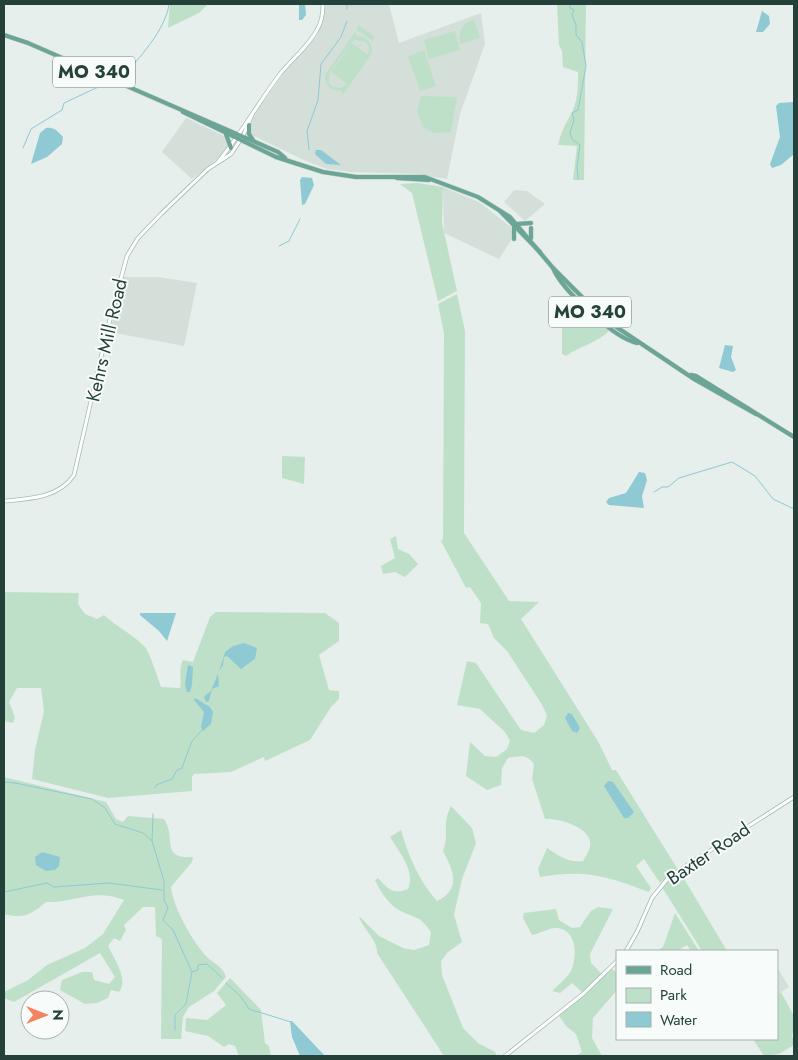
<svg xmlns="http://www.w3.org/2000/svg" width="798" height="1060" viewBox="0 0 798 1060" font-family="Jost,sans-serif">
<rect width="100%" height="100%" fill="#e6efeb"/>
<g fill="#d4dfda">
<path d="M325,4h64l10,39 82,-30 4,31 -25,70 -13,65 -31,-5 -65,-2 -24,-3 -21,-8 -54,-26 -1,-12 7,-14 29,-40 30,-33 6,-16z"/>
<path d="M186,118l34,16 6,4 3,6 -2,7 -35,28 -30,-27z"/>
<path d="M443,187l36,15 32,25 2,10 -14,22 -55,-26z"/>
<path d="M514,190l13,1 18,13 -20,17 -21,-19z"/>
<path d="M122,277h36l39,6 -13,63 -74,-14z"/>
<path d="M777,967l12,20 -12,8z"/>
</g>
<g fill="#bfe0c8" fill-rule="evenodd">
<path d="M170,4h38l-9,9 -31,15z"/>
<path d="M557,4h29l-2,176h-11l4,-34 -19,-1c3,-12 6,-19 12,-29 8,-13 8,-30 8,-44l-15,-5 -1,-16 -3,-6z"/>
<path d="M474,19l6,19 -20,6c-2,-13 2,-20 14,-25z"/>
<path d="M359,25l16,12 -3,4 -16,-12z"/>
<path d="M455,31l5,19 -31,9 -5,-19z"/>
<path d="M355,32l2,4c10,1 16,6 15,17l-29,42 -2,-4c-10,0 -17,-6 -16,-16zM355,40l11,2 3,5 -1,8 -16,-12 -21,29 16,12 -6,4 -7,-1 -5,-4 1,-11 22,-30z"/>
<path d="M424,50l12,36 -16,5 -12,-35z"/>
<path d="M421,96l36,1 -6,35 -16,1 -12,-6 -6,-16z"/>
<path d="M418,183l25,4 -1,36 15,68 -19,10 -26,-108 -12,-9z"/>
<path d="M457,294l8,37 -1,202 45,68 30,1 -18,17 78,124 13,27h4l61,98 -17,15 -16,-24 -8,7 15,22 -2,4c-43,-16 -63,-23 -109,-15l-2,-8 9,-21c12,8 21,15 36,13 4,-7 10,-15 6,-23 -6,-13 -32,-20 -44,-19l-13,-40 2,-15c-8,-10 -14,-8 -26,-6l-6,10 -1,17 -14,5 -21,-14 4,-34 15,14 11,1 11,-8 3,-8 -5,-9 -25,-23 -23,-4 10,-44 9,2 45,67 13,3 10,-8 3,-10 -6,-12 -34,-52 -13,-13 -6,-14 -8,-1 1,-20 -11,-16 -4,1 -25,-47 2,-2 1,-206 -6,-29z"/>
<path d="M580,305l29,26c-12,12 -29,15 -43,25l-4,-2v-34z"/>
<path d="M282,456l23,1 -1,27 -22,-6z"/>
<path d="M396,536l2,13 11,5 9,10 -13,13 -10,-5 -12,2 -2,-8 14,-8 -5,-19z"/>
<path d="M4,592l75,1 -1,11 7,10 12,5 7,-4c13,12 30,20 41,32 4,4 14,34 16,40l19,1c2,-11 -2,-18 3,-28l10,2 17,-45 6,-5 109,1 14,10v18l-20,14 10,35 10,1v8l-8,8 -21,33 -45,21 -1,-4 -33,15 -37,2 -2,3v14l-84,7 -76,-19 3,-29 9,-39 -3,-23h-24l-8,14 6,15 -2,6 -9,-2z"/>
<path d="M4,777l102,25 10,17 7,3 5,-6 36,3c13,19 -5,40 29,38l-1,5 -21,25c2,20 22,56 37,71 7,6 15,9 18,19l-12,14 -25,16 -6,10 -2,22h-20l1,-100 -6,-3 -1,-29h-12l-19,18 2,5 -6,11 -6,-3 -6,8c6,13 21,33 11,46l-8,-2 -3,8 -11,5 -12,1 -25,-14 2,-10 20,-8h10l2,8 15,4 6,-7 -15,-24 -86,49 -10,-4v-6l24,-12 19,-15 38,-17 18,-14 21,-34c-32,-12 -47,3 -78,2 -16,13 -21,17 -42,12z"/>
<path d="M451,806l21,22 4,15 -14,36 -8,36 8,27 -14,10 -7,9 1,14 21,53 15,15 17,9 2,4h-53l-67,-103c1,-14 -15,-24 -18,-37l20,20 24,12 11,2 15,-5 2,-13c-14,-19 -14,-12 -32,-22 -10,-5 -19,-19 -24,-30l3,-2c10,11 15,17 30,11 8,-18 -9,-37 -18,-52l11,-7c7,25 18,51 36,71 25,-12 16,-31 6,-50 7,-18 -2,-25 8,-45z"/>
<path d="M680,872l47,79h-25l-40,-64z"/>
<path d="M598,907l15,2 -23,45 1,9 11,11 -20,18 -10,-9 -12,10 -8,-2c6,-6 15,-13 19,-20 7,-15 6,-44 -17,-43 -7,1 -15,6 -22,7l-9,-17 1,-5 32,-4 3,11 13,8 8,-1 11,-16z"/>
<path d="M675,913l24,38h-8l-4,-6 -10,6h-19l5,-4z"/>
<path d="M612,969l5,4v17l-24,28 -1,20 10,18h-26l6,-4 -6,-18 -9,-7 -8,-11z"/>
<path d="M230,978l31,32 4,33 4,3 2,10h-32l-4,-10 -6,-2 -5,3 -16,-11 -23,-5 1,-13 21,2 19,-15 -9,-12z"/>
<path d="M781,992l13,24v16l-2,2 2,11 -15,9 -15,2 -11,-17h24v-44z"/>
</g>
<g fill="#8ec9d4">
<path d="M299,4h6l1,11 -4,5h-3z"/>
<path d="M762,11l7,5 1,8 -7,8h-7z"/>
<path d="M794,102v52l-13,11 -9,3 -2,-4 10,-27 -4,-31 3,-3z"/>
<path d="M46,128c9,-1 11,3 17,9l-1,7 -15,13 -16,7 9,-31z"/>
<path d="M316,150h5l20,15 -15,-1 -11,-10z"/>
<path d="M302,177l10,1 2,7 -9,19 -3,1 -2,-25z"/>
<path d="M725,345l8,1 -2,11 5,13 -3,2 -14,-4z"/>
<path d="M639,472l6,1 2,7 -5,16 2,12 -35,-3 -3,-3 3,-4 17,-5z"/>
<path d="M140,613h36l-9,28 -8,-10 -19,-16z"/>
<path d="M244,643l13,5 -2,11 -14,10 -14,-13 -3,1 -1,8 -5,8 1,13 -7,3 -3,12 -3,1 -2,-5c3,-4 7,-4 8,-9 5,-12 10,-23 13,-36l8,-6z"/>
<path d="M188,665l5,2 -1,18 -2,7h-3l-2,-8z"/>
<path d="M195,698l15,9 3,5 -2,12 -8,7 -2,-4 3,-15 -10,-12z"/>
<path d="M568,713l4,1 8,14 -3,5 -5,-2 -7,-13z"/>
<path d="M608,781l5,1 21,30 -6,6h-4l-20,-32z"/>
<path d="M42,852l18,5 -1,9 -4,4 -9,1 -10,-6 -1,-8z"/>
<path d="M290,1021h2l33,35h-25l-8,-19z"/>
</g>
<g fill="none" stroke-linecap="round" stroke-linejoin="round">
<g stroke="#8ec9d4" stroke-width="1">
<path d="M336,4h3"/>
<path d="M343,4l4,1v4"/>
<path d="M570,4v4l4,2 -2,5 4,10v10l6,7 4,24 -8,44 -6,3 2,7 -4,13 2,6 8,6 -3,21 1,13"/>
<path d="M121,76c17,-14 46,-49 48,-72"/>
<path d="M23,148l8,-19 31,-19 2,-7 32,-15 10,-2"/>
<path d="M309,150l-2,-19 11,-31 3,-36 20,-27 6,-16"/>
<path d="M279,246l10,-5 11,-22"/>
<path d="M654,492l8,-5h6l11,-9 53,-16 23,14 18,23 21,10"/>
<path d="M4,782l11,1 77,16 13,9 10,16 28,9 9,8 12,40v19l4,8 -5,12 10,10 19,42 6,-2v-5l9,-1 15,14"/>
<path d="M155,788l1,-3 16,-6 5,-9 5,-2 10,-27 10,-11"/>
<path d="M152,841l1,-27"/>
<path d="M4,892l43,-9 7,4 55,-4 53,7"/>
<path d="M226,983l15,14 8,12 42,13"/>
<path d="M175,1030v-15l11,-11 6,-32"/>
</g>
<g stroke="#a4bbb3" stroke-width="4.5">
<g id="secondary">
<path d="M218,162c23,-28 40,-59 62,-88 12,-15 28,-27 37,-44 5,-8 6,-17 6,-26"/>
<path d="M4,501c25,-2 55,-3 70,-26l34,-148 19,-71 11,-18 24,-25 46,-44 23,-15 12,-18 9,-21"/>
<path d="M626,951l11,-19 15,-34 17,-21 125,-80"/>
<path d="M505,1056l78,-62 34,-33"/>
</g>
</g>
<g stroke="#c2cac8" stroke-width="5">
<g id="primary">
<path d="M4,35l24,8 250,109 7,6"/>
<path d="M183,112l93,45 47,15 33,5h69l53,20 32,20 43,51 50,50 91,61 62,35"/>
<path d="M249,125v9l4,6"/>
<path d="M226,134l5,14"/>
<path d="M397,178l32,2"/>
<path d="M500,211l40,41"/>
<path d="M517,224l14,-1"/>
<path d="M531,228v10"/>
<path d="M514,239v-12"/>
<path d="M553,268c9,22 61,70 84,75"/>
<path d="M691,375l5,1 98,61"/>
</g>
</g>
<use href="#secondary" stroke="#fff" stroke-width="3"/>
<use href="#primary" stroke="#6aa596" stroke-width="4"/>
</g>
<g text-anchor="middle" stroke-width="4" stroke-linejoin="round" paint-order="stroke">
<g fill="#f7fbf9" stroke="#637a73" stroke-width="1">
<rect x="53" y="56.5" width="82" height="31" rx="4"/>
<rect x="549" y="296.5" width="82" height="31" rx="4"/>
</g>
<g font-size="18" font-weight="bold" fill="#24423a">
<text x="94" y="78">MO 340</text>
<text x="590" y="318">MO 340</text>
</g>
<g font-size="19" fill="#24423a" stroke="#f7fbf9">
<text transform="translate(106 340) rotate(-77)" y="7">Kehrs Mill Road</text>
<text transform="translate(708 853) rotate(-34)" y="7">Baxter Road</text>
</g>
</g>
<rect width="798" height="1060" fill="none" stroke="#24423a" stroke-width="10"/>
<rect x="616" y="950" width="162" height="90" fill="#f7fbf9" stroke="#a3b1ad"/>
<rect x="626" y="966" width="25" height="8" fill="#6aa596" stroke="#a3b1ad"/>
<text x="660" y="975" font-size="15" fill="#24423a">Road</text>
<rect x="626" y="988" width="25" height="15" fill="#bfe0c8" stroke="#a3b1ad"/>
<text x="660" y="1000" font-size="15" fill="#24423a">Park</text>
<rect x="626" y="1012" width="25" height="15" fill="#8ec9d4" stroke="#a3b1ad"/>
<text x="660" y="1025" font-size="15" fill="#24423a">Water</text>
<g transform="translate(45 1015) rotate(90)"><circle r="24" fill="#f7fbf9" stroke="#a3b1ad"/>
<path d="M0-4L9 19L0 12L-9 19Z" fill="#f4845f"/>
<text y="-8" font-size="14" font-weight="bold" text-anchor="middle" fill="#24423a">N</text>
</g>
</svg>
